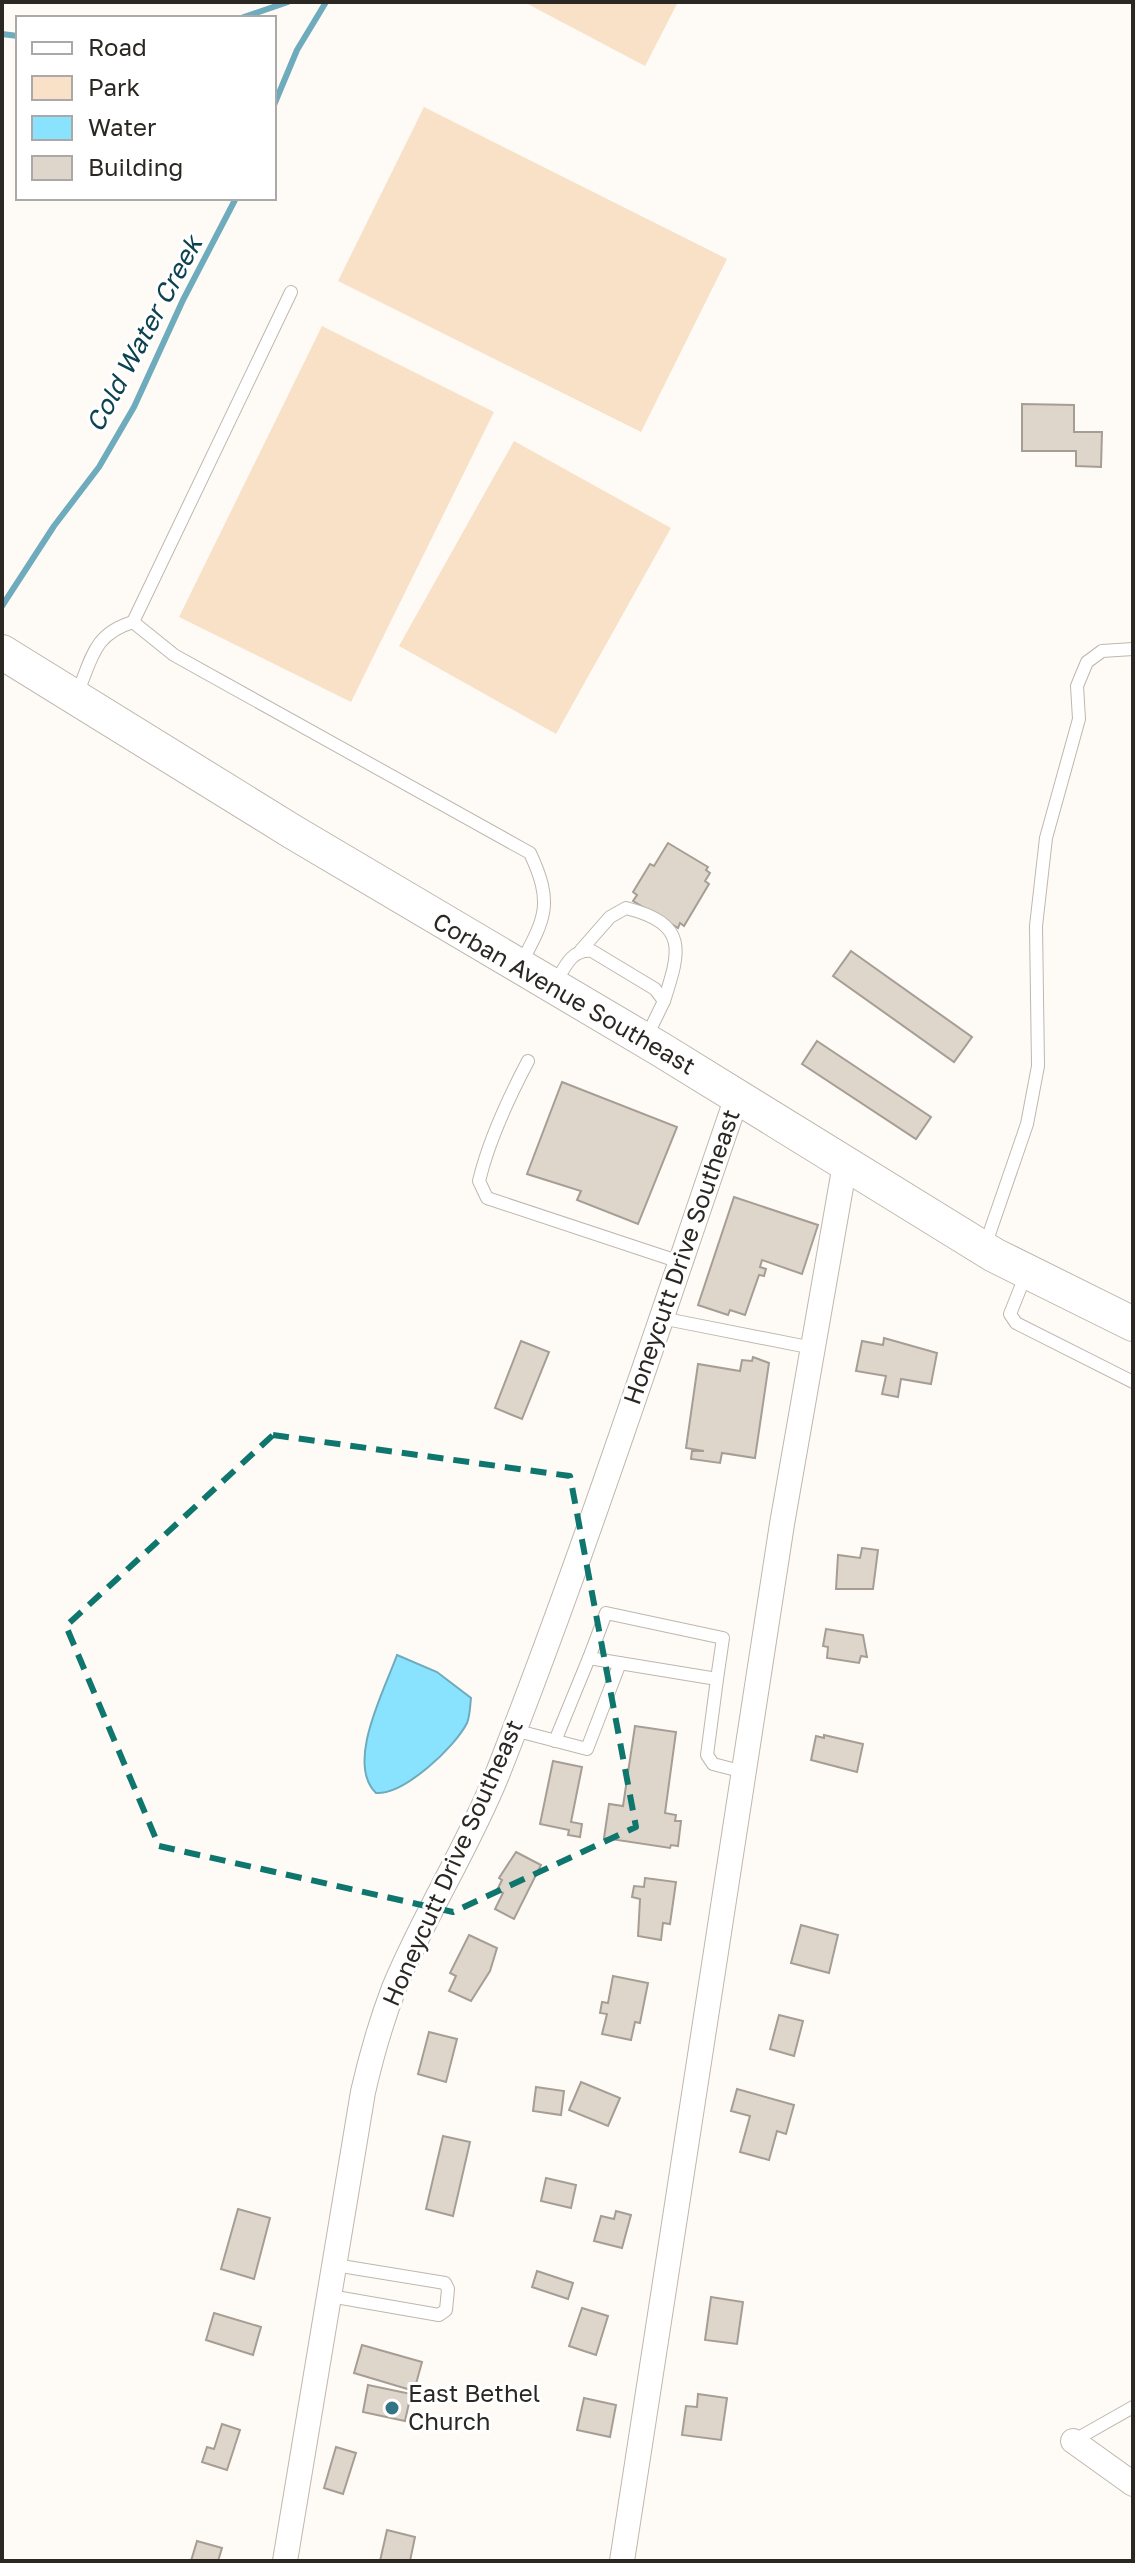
<svg xmlns="http://www.w3.org/2000/svg" width="1135" height="2563" viewBox="0 0 1135 2563" font-family="'Golos Text',sans-serif">
<rect width="100%" height="100%" fill="#fefbf7"/>
<g fill="#f8e1c6">
<path d="M524,2h154l-33,64z"/>
<path d="M424,107l303,152 -86,173 -303,-151z"/>
<path d="M322,326l172,86 -143,290 -172,-85z"/>
<path d="M514,441l157,87 -115,206 -157,-88z"/>
</g>
<path fill="#8ae3fe" stroke="#6eabbd" stroke-width="2" d="M397,1655l40,17 34,26c-1,8 -1,18 -4,25 -12,24 -63,72 -91,70 -31,-30 9,-104 21,-138z"/>
<g fill="none" stroke-linecap="round" stroke-linejoin="round">
<g stroke="#6eabbd" stroke-width="6">
<path d="M241,18l47,-16"/>
<path d="M2,34l16,2"/>
<path d="M274,105l23,-55 29,-48"/>
<path d="M2,606l52,-80 45,-59 35,-60 49,-107 53,-102"/>
</g>
</g>
<g fill="#ded5cb" stroke="#a69e95" stroke-width="2">
<path d="M1022,404l52,1v27h28l-1,35 -25,-1v-15h-54z"/>
<path d="M668,843l40,24 -2,3 4,3 -5,8 4,3 -25,42 -4,-3 -2,5 -45,-27 4,-6 -4,-3 17,-28 4,2z"/>
<path d="M851,951l121,86 -18,25 -121,-86z"/>
<path d="M817,1041l114,76 -15,22 -114,-75z"/>
<path d="M562,1082l115,45 -39,97 -61,-24 4,-9 -54,-17z"/>
<path d="M734,1197l84,28 -16,49 -40,-14 -2,7 6,2 -2,7 -5,-1 -14,40 -15,-5 -2,5 -30,-10z"/>
<path d="M884,1338l53,15 -6,31 -30,-5 -3,18 -16,-3 4,-18 -30,-5 6,-30 21,4z"/>
<path d="M521,1341l28,11 -27,67 -27,-11z"/>
<path d="M753,1357l16,6 -14,95 -33,-5 -2,10 -29,-4 1,-8h12l-18,-3 12,-84 42,7 2,-11 10,1z"/>
<path d="M862,1548l16,2 -5,39h-37l2,-34 22,3z"/>
<path d="M826,1629l37,6 4,22 -6,-1 -2,7 -32,-5 1,-11 -5,-1z"/>
<path d="M635,1726l41,6 -11,81 11,2 -1,6h6l-3,25 -7,-1 -1,3 -66,-10 5,-34 14,2z"/>
<path d="M824,1735l39,9 -6,28 -46,-12 5,-24 8,2z"/>
<path d="M553,1761l29,6 -11,55 11,2 -2,13 -12,-2 1,-5 -29,-6z"/>
<path d="M516,1852l25,13 -27,54 -19,-10 8,-16 -6,-3 5,-10 -3,-2z"/>
<path d="M645,1878l31,4 -6,42 -7,-1 -2,17 -23,-4 2,-37 -8,-2 2,-11 10,1z"/>
<path d="M801,1925l37,10 -9,38 -38,-10z"/>
<path d="M469,1935l28,13 -7,23 -19,30 -22,-10 7,-15 -6,-3z"/>
<path d="M613,1976l35,7 -8,40 -5,-1 -4,18 -29,-6 5,-20 -7,-1 2,-11 6,1z"/>
<path d="M779,2015l24,6 -9,35 -24,-7z"/>
<path d="M429,2032l28,7 -11,43 -28,-8z"/>
<path d="M581,2082l39,16 -12,28 -39,-16z"/>
<path d="M536,2087l28,4 -3,24 -28,-4z"/>
<path d="M737,2089l57,16 -8,29 -9,-3 -8,29 -29,-8 10,-36 -19,-5z"/>
<path d="M443,2136l27,6 -17,74 -27,-7z"/>
<path d="M546,2178l30,7 -5,23 -30,-7z"/>
<path d="M238,2209l32,9 -16,61 -33,-10z"/>
<path d="M616,2211l15,4 -9,33 -28,-7 7,-25 13,3z"/>
<path d="M537,2271l36,12 -5,16 -36,-12z"/>
<path d="M711,2297l32,5 -6,42 -32,-4z"/>
<path d="M582,2308l26,8 -12,39 -27,-9z"/>
<path d="M214,2313l47,14 -8,28 -47,-15z"/>
<path d="M362,2345l60,17 -8,29 -60,-18z"/>
<path d="M368,2385l43,9 -6,27 -42,-9z"/>
<path d="M698,2394l29,4 -6,42 -39,-5 4,-29 11,1z"/>
<path d="M584,2398l32,7 -6,32 -33,-7z"/>
<path d="M222,2424l18,6 -13,40 -25,-8 5,-15 7,2z"/>
<path d="M336,2447l20,6 -13,41 -19,-6z"/>
<path d="M387,2530l28,7 -5,24h-30z"/>
<path d="M197,2541l25,7 -4,13h-27z"/>
</g>
<g fill="none" stroke-linecap="round" stroke-linejoin="round">
<g stroke="#bfb7ad" stroke-width="14">
<g id="lane">
<path d="M133,622l158,-330"/>
<path d="M77,694c15,-35 16,-60 56,-72l41,33 356,198c24,51 15,66 -10,112"/>
<path d="M581,950l29,-33 16,-9c63,16 54,43 38,93"/>
<path d="M554,986c10,-17 16,-37 38,-35l63,38 9,12 -18,37"/>
<path d="M528,1061c-20,38 -39,78 -49,120l8,17 193,64"/>
<path d="M985,1246l42,-122 11,-58 -2,-140 10,-88 33,-119 -2,-33 10,-24 15,-11 31,-2"/>
<path d="M1026,1274l-16,40 6,9 117,59"/>
<path d="M661,1318l152,30"/>
<path d="M589,1658l17,-45 117,25 -6,41"/>
<path d="M514,1730l73,19 33,-86"/>
<path d="M555,1741l34,-83 128,21 -10,76 6,9 31,8"/>
<path d="M330,2296l109,19 7,-5 2,-21 -3,-6 -110,-18"/>
<path d="M1073,2441l60,-34"/>
</g>
</g>
<g stroke="#bfb7ad" stroke-width="26">
<g id="street">
<path d="M1073,2441l60,43"/>
<path d="M285,2561l78,-469c8,-35 18,-70 31,-104 30,-73 73,-139 103,-213 88,-223 162,-452 240,-678"/>
<path d="M622,2561l160,-1037 63,-360"/>
</g>
</g>
<g stroke="#bfb7ad" stroke-width="36">
<path id="secondary" d="M2,652l291,180 367,217 334,206 139,69"/>
</g>
<use href="#lane" stroke="#fff" stroke-width="12"/>
<use href="#street" stroke="#fff" stroke-width="24"/>
<use href="#secondary" stroke="#fff" stroke-width="34"/>
</g>
<path fill="none" stroke="#0f766e" stroke-width="6" stroke-dasharray="16 10" stroke-linejoin="round" d="M273,1435l297,41 66,351 -183,85 -294,-66 -93,-220z"/>
<circle fill="#337487" stroke="#fff" stroke-width="3" cx="392" cy="2408" r="8"/>
<g text-anchor="middle" stroke-width="6" stroke-linejoin="round" paint-order="stroke">
<g font-size="24" fill="#2b2824" stroke="#fff">
<text transform="translate(564 994) rotate(30)" y="8">Corban Avenue Southeast</text>
<text transform="translate(682 1257) rotate(-71)" y="8">Honeycutt Drive Southeast</text>
<text transform="translate(453 1863) rotate(-66)" y="8">Honeycutt Drive Southeast</text>
</g>
<g font-size="24" fill="#2b2824" stroke="#fff" text-anchor="start">
<text x="408" y="2402">East Bethel<tspan x="408" dy="28">Church</tspan></text>
</g>
<g font-size="26" font-style="italic" fill="#0d4351" stroke="#fff">
<text transform="translate(144 334) rotate(-62)" y="9">Cold Water Creek</text>
</g>
</g>
<rect width="1135" height="2563" fill="none" stroke="#2b2824" stroke-width="8"/>
<rect x="16" y="16" width="260" height="184" fill="#ffffff" stroke="#aaa9a7" stroke-width="2"/>
<rect x="32" y="42" width="40" height="12" fill="#ffffff" stroke="#aaa9a7" stroke-width="2"/>
<text x="88" y="56" font-size="24" fill="#2b2824">Road</text>
<rect x="32" y="76" width="40" height="24" fill="#f8e1c6" stroke="#aaa9a7" stroke-width="2"/>
<text x="88" y="96" font-size="24" fill="#2b2824">Park</text>
<rect x="32" y="116" width="40" height="24" fill="#8ae3fe" stroke="#aaa9a7" stroke-width="2"/>
<text x="88" y="136" font-size="24" fill="#2b2824">Water</text>
<rect x="32" y="156" width="40" height="24" fill="#ded5cb" stroke="#aaa9a7" stroke-width="2"/>
<text x="88" y="176" font-size="24" fill="#2b2824">Building</text>
</svg>
